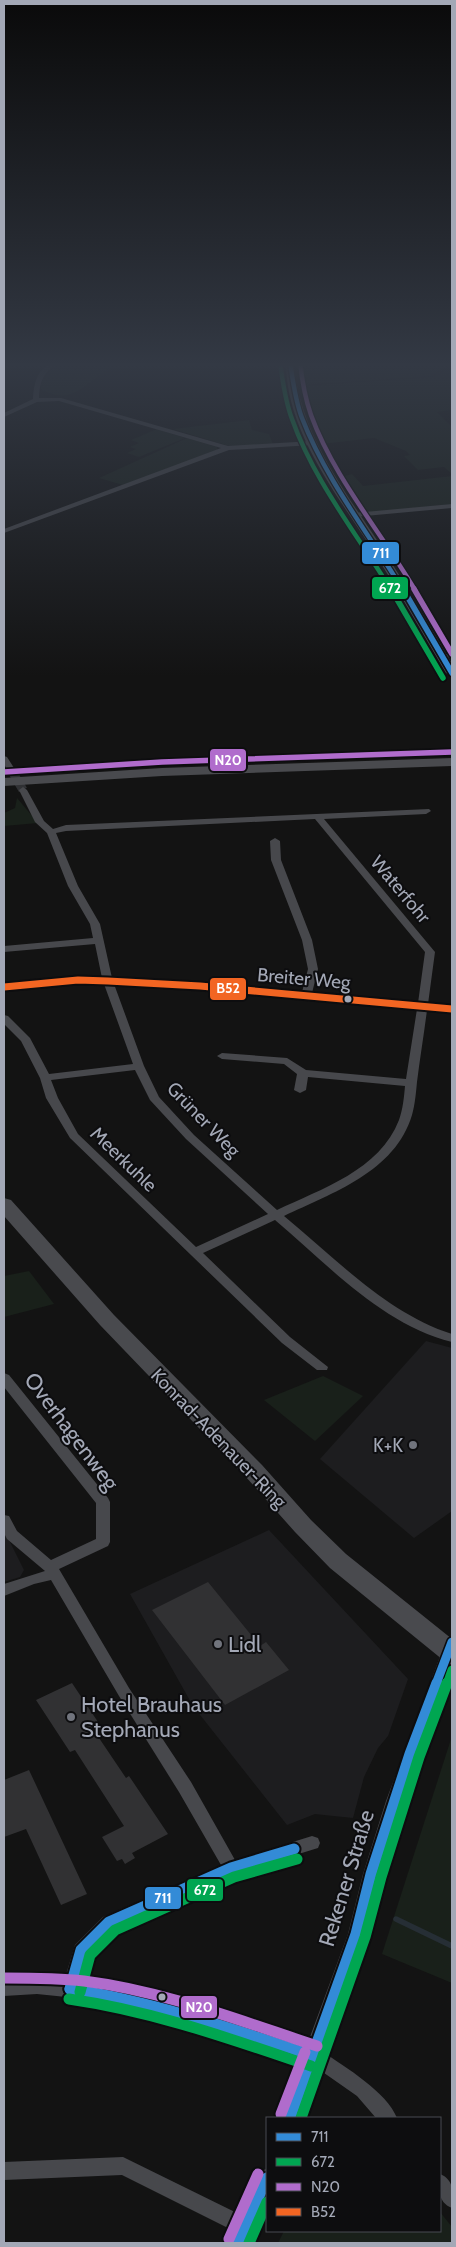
<svg xmlns="http://www.w3.org/2000/svg" width="456" height="2247" viewBox="0 0 456 2247" font-family="Cabin,sans-serif">
<rect width="100%" height="100%" fill="#131313"/>
<g fill="#1d1d1f">
<path d="M426,1341l26,7v163l-38,27 -94,-79z"/>
<path d="M4,1530l20,40 -4,7 -16,5z"/>
<path d="M269,1530l139,149 -20,57 -10,12 -14,29 -11,41 -38,-4 -28,11 -94,-119 -63,-112z"/>
</g>
<g fill="#19201a">
<path d="M59,362h45l24,6c-6,1 -14,0 -20,2 -24,13 -35,37 -67,19v-7z"/>
<path d="M305,362h147l-21,14 -128,9z"/>
<path d="M452,366v44l-15,2 15,15v47l-8,-7 -26,3 -14,-14 6,-1 -4,-4 -32,-13 -52,6c-5,-20 -14,-38 -20,-58l133,-9z"/>
<path d="M249,420l3,10 17,4 4,10 -41,3 -59,-18z"/>
<path d="M157,429l28,9 -46,19 -12,-4 9,-4 -6,-2 9,-4 -8,-3z"/>
<path d="M187,438l30,9v3l-94,35 -24,-7z"/>
<path d="M352,474l11,12 89,-10v28l-86,9 -4,-7h-4l-17,-29z"/>
<path d="M17,798l21,25 -34,3v-13l11,-5z"/>
<path d="M29,1271l25,33 -50,13v-41z"/>
<path d="M323,1376l40,20 -48,45 -51,-41z"/>
<path d="M452,1736v247l-70,-29z"/>
<path d="M440,2212l12,15v16h-174l6,-12h156z"/>
</g>
<g fill="none" stroke-linecap="round" stroke-linejoin="round">
<path stroke="#262e35" stroke-width="5.5" d="M396,1919l56,27"/>
</g>
<g fill="#313133">
<path d="M208,1582l52,64 6,-4 23,28 -64,35 -73,-95z"/>
<path d="M72,1683l34,51 -7,4 27,40 3,-2 39,58 -36,19 3,5 -10,6 -3,-5 -5,2 -15,-24 22,-11 -49,-76 -5,2 -34,-52z"/>
<path d="M29,1770l58,124 -26,11 -35,-76 -22,8v-57z"/>
</g>
<g fill="none" stroke-linecap="round" stroke-linejoin="round">
<path stroke="#303134" stroke-width="9" stroke-dasharray="9 4.5" stroke-linecap="butt" d="M12,771l11,19"/>
<g fill="#47484c" fill-rule="evenodd">
<path d="M50,362h7c-13,13 -17,16 -18,36h22l167,48 85,-5 3,2 -3,2 -84,5 -225,83v-4l217,-81 -162,-47 -22,1 -33,15v-4l29,-14c1,-17 4,-27 17,-37z"/>
<path d="M452,504v4l-98,9 -4,-2 4,-2z"/>
<path d="M452,653v4l-10,1 -4,-2z"/>
<path d="M4,756l3,1 9,14 -1,2h-6c-4,-6 -6,-10 -5,-17z"/>
<path d="M23,787l4,3 17,31 9,8 13,-4 363,-16 2,2 -5,3 -102,5 111,133 -7,52 24,2v6l-25,-2c-3,24 -7,48 -10,72 -1,10 -2,23 -5,33 -17,57 -80,78 -128,101 51,42 104,98 168,118v8c-69,-17 -124,-77 -177,-122l-72,33 87,84 38,30 -1,3h-10l-35,-27 -212,-205 -24,-40 -6,-20 -19,-37 -17,-17v-9l4,1 22,22 19,36 84,-10 -29,-80 -26,-1 -74,7v-6l74,-7 24,1 -7,-34 -91,8v-6l89,-8 -3,-14 -22,-38 -21,-53 -12,-11 -16,-32zM315,819l110,133 -7,51 -106,-10 6,-24 -6,-29 -31,-80 -1,-19 -5,-3 -5,3 1,19 31,80 6,29 -6,23 -102,-9 -88,-5 -12,-54 -22,-38 -22,-53 10,-2zM114,984l86,5 217,20 -11,70 -100,-9 -19,-12 -65,-5 -5,3 5,3 62,5 13,10 -3,16 6,3 6,-3 2,-13 97,9c-1,11 -2,23 -6,34 -19,50 -78,69 -122,90l-83,-75 -35,-38 -15,-31zM135,1070l15,30 36,39 82,75 -72,33 -118,-113 -20,-36 -7,-18z"/>
<path d="M4,1373l5,2 99,123 2,4v40l-2,4 -49,23 70,119 62,94 44,78 77,-24 6,2 2,5 -2,5 -84,26 -119,53 -27,27 -8,28c77,8 154,40 227,63l41,-111 15,-60 23,-73 56,-150 2,-4 8,-1v16l-50,139 -23,73 -15,60 -41,118c22,15 64,40 74,66h-21l-19,-22 -40,-28 -18,50h-18l21,-58 -146,-47 -51,-12 -68,-7 -33,2v-16l33,-2 27,3 11,-36 28,-28 118,-52 -42,-73 -60,-96 -68,-116 -17,4 -30,12v-12l41,-13 -38,-32 -3,-6v-18l5,1 8,15 34,29 45,-21v-36l-92,-116z"/>
<path d="M123,2157l118,58 19,-44 7,-2v30l-19,44h-19l5,-12 -112,-56 -118,5v-18z"/>
<path d="M440,2174c15,6 13,20 12,34 -15,-6 -13,-20 -12,-34z"/>
</g>
<path fill="#4b4c50" fill-rule="evenodd" d="M286,362h8c5,76 58,137 97,200 21,33 41,68 61,102v12l-6,-3c-22,-37 -43,-75 -66,-111 -37,-61 -94,-126 -94,-200z"/>
<g fill="#494a4e" fill-rule="evenodd">
<path d="M452,758v8l-290,10 -158,10v-8l158,-10z"/>
<path d="M4,1198l7,2 103,115 148,150 49,55 35,34 106,85v24l-9,-3 -113,-92 -35,-36 -49,-55 -146,-152 -96,-109z"/>
</g>
<g stroke="#0d0d0f" stroke-width="7">
<path id="bus-1-far3" d="M290,362c3,19 5,38 12,56 24,62 67,116 101,172"/>
</g>
<g stroke="#0d0d0f" stroke-width="9">
<path id="bus-1-far2" d="M403,589l49,84"/>
</g>
<g stroke="#0d0d0f" stroke-width="12">
<path id="bus-1-far1" d="M436,1684l16,-42"/>
</g>
<g stroke="#0d0d0f" stroke-width="15">
<g id="bus-1">
<path d="M70,1989l11,-39 28,-28 122,-54 63,-19"/>
<path d="M70,1989c84,13 163,40 244,67"/>
<path d="M290,2118l66,-184 15,-60 39,-120 27,-71"/>
<path d="M238,2243l29,-65"/>
</g>
</g>
<g stroke="#0d0d0f" stroke-width="7">
<path id="bus-2-far3" d="M280,363c3,19 5,38 12,56 22,62 65,115 99,171"/>
</g>
<g stroke="#0d0d0f" stroke-width="9">
<path id="bus-2-far2" d="M391,589l52,89"/>
</g>
<g stroke="#0d0d0f" stroke-width="12">
<path id="bus-2-far1" d="M447,1684l5,-14"/>
</g>
<g stroke="#0d0d0f" stroke-width="15">
<g id="bus-2">
<path d="M80,1992l10,-37 25,-25 119,-53 63,-18"/>
<path d="M69,1999c84,12 162,40 242,67"/>
<path d="M301,2118l64,-181 16,-60 38,-120 28,-74"/>
<path d="M249,2243l18,-41"/>
</g>
</g>
<g stroke="#0d0d0f" stroke-width="7">
<path id="bus-3-far2" d="M300,362c2,18 5,36 11,53 23,63 70,117 104,175"/>
</g>
<g stroke="#0d0d0f" stroke-width="9">
<g id="bus-3-far1">
<path d="M414,589l38,65"/>
<path d="M4,772l158,-10 290,-10"/>
</g>
</g>
<g stroke="#0d0d0f" stroke-width="15">
<g id="bus-3">
<path d="M4,1978c27,0 54,0 80,3 80,10 157,40 233,65"/>
<path d="M281,2114l24,-62"/>
<path d="M229,2239l29,-65"/>
</g>
</g>
<g stroke="#0d0d0f" stroke-width="11">
<path id="bus-4" d="M4,987l74,-7 30,1 92,5 252,23"/>
</g>
<use href="#bus-1-far3" stroke="#338bd7" stroke-width="4.5"/>
<use href="#bus-1-far2" stroke="#338bd7" stroke-width="5.5"/>
<use href="#bus-1-far1" stroke="#338bd7" stroke-width="9"/>
<use href="#bus-1" stroke="#338bd7" stroke-width="11"/>
<use href="#bus-2-far3" stroke="#00a651" stroke-width="4.5"/>
<use href="#bus-2-far2" stroke="#00a651" stroke-width="5.5"/>
<use href="#bus-2-far1" stroke="#00a651" stroke-width="9"/>
<use href="#bus-2" stroke="#00a651" stroke-width="11"/>
<use href="#bus-3-far2" stroke="#b06ccc" stroke-width="4.5"/>
<use href="#bus-3-far1" stroke="#b06ccc" stroke-width="5.5"/>
<use href="#bus-3" stroke="#b06ccc" stroke-width="11"/>
<use href="#bus-4" stroke="#f26522" stroke-width="7"/>
</g>
<linearGradient id="sky" x2="0" y2="1"><stop stop-color="#0a0a0a"/><stop offset="0.54" stop-color="#333944"/><stop offset="1" stop-color="#333944" stop-opacity="0"/></linearGradient>
<rect width="456" height="676" fill="url(#sky)"/>
<g fill="#a3a8b6" stroke="#0d0d0f" stroke-width="2">
<circle cx="348" cy="999" r="4.5"/>
<circle cx="162" cy="1997" r="4.5"/>
</g>
<g fill="#71747d" stroke="#0d0d0f" stroke-width="2">
<circle cx="413" cy="1445" r="5"/>
<circle cx="218" cy="1644" r="5"/>
<circle cx="71" cy="1717" r="5"/>
</g>
<g text-anchor="middle" stroke-width="4" stroke-linejoin="round" paint-order="stroke">
<g font-size="19" fill="#a3a8b6" stroke="#0d0d0f">
<text transform="translate(401 889) rotate(50)" y="7">Waterfohr</text>
<text transform="translate(304 978) rotate(5)" y="7">Breiter Weg</text>
<text transform="translate(204 1119) rotate(46)" y="7">Grüner Weg</text>
<text transform="translate(124 1159) rotate(44)" y="7">Meerkuhle</text>
<text transform="translate(219 1438) rotate(46)" y="7">Konrad-Adenauer-Ring</text>
</g>
<g font-size="19" fill="#a3a8b6" stroke="#0d0d0f" text-anchor="end">
<text x="403" y="1452">K+K</text>
</g>
<g font-size="22" fill="#a3a8b6" stroke="#0d0d0f">
<text transform="translate(72 1431) rotate(53)" y="8">Overhagenweg</text>
<text transform="translate(346 1878) rotate(-73)" y="8">Rekener Straße</text>
</g>
<g font-size="22" fill="#a3a8b6" stroke="#0d0d0f" text-anchor="start">
<text x="228" y="1652">Lidl</text>
<text x="81" y="1712">Hotel Brauhaus<tspan x="81" dy="25">Stephanus</tspan></text>
</g>
</g>
<g stroke="#0d0d0f" stroke-width="2">
<rect x="361" y="541" width="39" height="24" rx="5" fill="#338bd7"/>
<rect x="371" y="576" width="38" height="24" rx="5" fill="#00a651"/>
<rect x="209" y="748" width="38" height="24" rx="5" fill="#b06ccc"/>
<rect x="209" y="977" width="38" height="24" rx="5" fill="#f26522"/>
<rect x="186" y="1878" width="38" height="24" rx="5" fill="#00a651"/>
<rect x="144" y="1886" width="38" height="24" rx="5" fill="#338bd7"/>
<rect x="180" y="1995" width="38" height="24" rx="5" fill="#b06ccc"/>
</g>
<g font-size="14" text-anchor="middle" font-weight="bold" fill="#fff">
<text x="381" y="558">711</text>
<text x="390" y="593">672</text>
<text x="228" y="765">N20</text>
<text x="228" y="993">B52</text>
<text x="205" y="1895">672</text>
<text x="163" y="1903">711</text>
<text x="199" y="2012">N20</text>
</g>
<rect width="456" height="2247" fill="none" stroke="#a3a8b6" stroke-width="10"/>
<rect x="266" y="2117" width="175" height="115" fill="#0d0d0f" stroke="#494b52"/>
<rect x="276" y="2133" width="25" height="8" fill="#338bd7" stroke="#494b52"/>
<text x="311" y="2142" font-size="15" fill="#a3a8b6">711</text>
<rect x="276" y="2158" width="25" height="8" fill="#00a651" stroke="#494b52"/>
<text x="311" y="2167" font-size="15" fill="#a3a8b6">672</text>
<rect x="276" y="2183" width="25" height="8" fill="#b06ccc" stroke="#494b52"/>
<text x="311" y="2192" font-size="15" fill="#a3a8b6">N20</text>
<rect x="276" y="2208" width="25" height="8" fill="#f26522" stroke="#494b52"/>
<text x="311" y="2217" font-size="15" fill="#a3a8b6">B52</text>
</svg>
